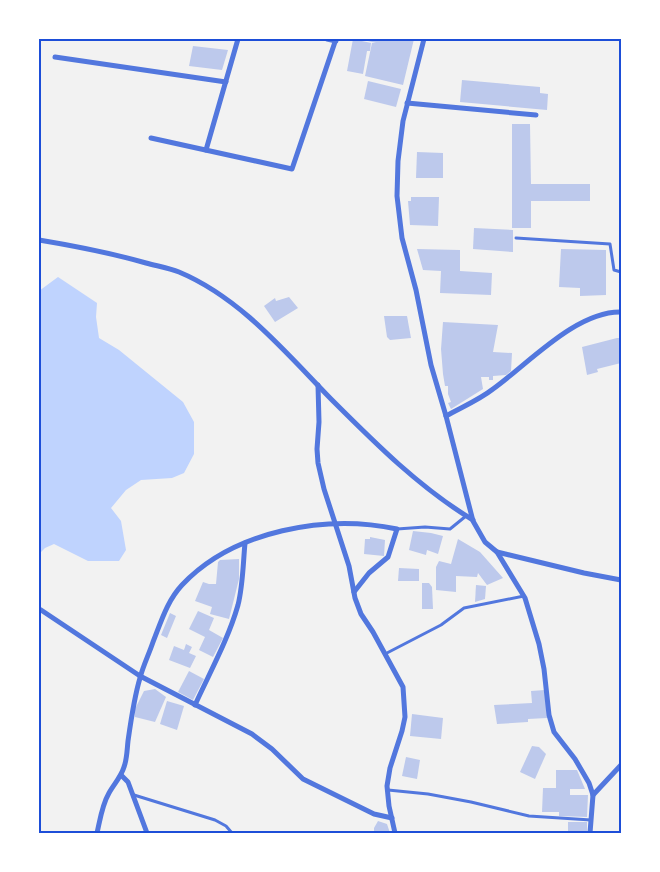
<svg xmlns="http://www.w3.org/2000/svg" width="660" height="872" viewBox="0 0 660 872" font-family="'Nunito Sans',sans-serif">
<rect width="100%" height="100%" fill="#f2f2f2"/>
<path fill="#bfd3fe" d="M58,277l39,26 -1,14 3,21 20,12 64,52 11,20v32l-10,19 -12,5 -31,2 -15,10 -15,18 10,13 5,29 -7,11h-31l-34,-17 -9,4 -6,6v-263z"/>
<g fill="#bdc9ec">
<path d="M353,39l18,4 -1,8h-3l-4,23 -16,-3z"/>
<path d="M368,39h46l-11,46 -38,-9 7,-33h4l-8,-2z"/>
<path d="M193,46l35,4 -6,20 -33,-4z"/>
<path d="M462,80l78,7v6l8,1 -1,16 -87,-8z"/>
<path d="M368,81l33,8 -5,18 -32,-8z"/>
<path d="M512,124h18l1,60h59v17h-59v27h-19z"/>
<path d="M417,152l26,1v25h-27z"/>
<path d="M411,197h28l-1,29 -28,-1 -2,-24h3z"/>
<path d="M474,228l39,2v22l-40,-3z"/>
<path d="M417,249l43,1v21l32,2 -1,22 -51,-2 1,-22 -18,-1z"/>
<path d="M561,249l45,1v45l-26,1v-8l-21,-1z"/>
<path d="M289,297l9,11 -23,14 -11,-16 11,-8 1,3z"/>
<path d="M384,316h23l4,22 -21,2 -3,-3z"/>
<path d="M443,322l55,3 -5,27 19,1 -1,18 -5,4 -13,1v4h-4v-3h-8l2,12 -32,20 -3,-6 3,-1 -3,-8v-8h-3l-2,-12 -2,-25z"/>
<path d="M617,338h4v25l-24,6 1,3 -11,3 -5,-28z"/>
<path d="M413,531l18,2 12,3 -5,18 -11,-4 -1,5 -17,-5z"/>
<path d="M370,537l15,3 -1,16 -20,-2 1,-15h5z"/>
<path d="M458,539l22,13 23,26 -16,7 -9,-12 -1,4 -21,-1v16l-20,-2v-23l3,-6 12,3z"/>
<path d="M239,559v20l-10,40 -19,-5 2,-7 -17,-6 8,-19 6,2h7l2,-22 2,-2z"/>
<path d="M399,568l20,1v12h-21z"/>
<path d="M422,583h7l3,4 1,22h-11z"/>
<path d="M476,585l10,1 -1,13 -10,3z"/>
<path d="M198,611l16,7 -5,12 14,8 -10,19 -14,-7 6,-13 -16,-8z"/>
<path d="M170,613l6,3 -9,22 -6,-3z"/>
<path d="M186,644l6,3 -3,6 7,3 -6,12 -21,-8 5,-14 10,4z"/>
<path d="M189,671l15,8 -11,21 -15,-8z"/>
<path d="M155,689l11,8 -11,25 -20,-5v-8l9,-18z"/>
<path d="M545,690l2,28 -19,1v3l-31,2 -3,-19 38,-2 -1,-12z"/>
<path d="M167,701l17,5 -7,24 -17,-6z"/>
<path d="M412,714l31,4 -2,21 -31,-3z"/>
<path d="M532,746l7,1 7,7 -11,25 -15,-7z"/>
<path d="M406,757l14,3 -3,19 -15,-3z"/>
<path d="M556,770h21l8,19h-15v6h18l-1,22 -28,-1v-4h-17l1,-24h13z"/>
<path d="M378,821l9,3 3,9h-16v-5z"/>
<rect x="568" y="822" width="19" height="11"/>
</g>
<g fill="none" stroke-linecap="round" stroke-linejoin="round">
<g stroke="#5277de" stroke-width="3">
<path d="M516,238l94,6 4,26 7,2"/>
<path d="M397,529l28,-2 25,2 16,-13"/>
<path d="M385,654l56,-29 23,-17 60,-12"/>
<path d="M388,790l40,4 43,8 58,14 62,4"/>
<path d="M134,795l81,25 11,6 6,7"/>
</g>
<g stroke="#5277de" stroke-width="5">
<path d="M327,39l9,2"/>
<path d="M424,39l-21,82 -5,40 -1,35 5,42 14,52 15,75 15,51 27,105 12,21 12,10 28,46 14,46 5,25 5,46 5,17 21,27 14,24 4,12 -3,38"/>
<path d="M55,57l171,25"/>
<path d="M407,103l129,12"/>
<path d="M151,138l141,31 44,-130"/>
<path d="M206,150l32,-111"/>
<path d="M39,240c36,6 72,13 107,23 11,3 23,5 33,9 62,26 107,81 153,128 44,44 88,88 141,120"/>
<path d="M318,385l1,37 -2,27 1,14 6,26 25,77 6,32 6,16 12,18 30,55 2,30 -3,14 -12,37 -3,18 2,20 6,27"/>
<path d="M446,416c16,-9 33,-16 47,-27 35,-25 83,-78 128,-77"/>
<path d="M497,552l87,21 37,7"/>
<path d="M41,610l99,66 112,58 20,15 31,30 71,35 18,4"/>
<path d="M195,705c15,-33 33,-65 43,-100 5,-20 5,-41 7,-62"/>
<path d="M121,775l7,7 19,51"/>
<path d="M593,795l28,-30"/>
<path d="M97,833c3,-13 5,-28 12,-40 5,-9 12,-16 15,-26 3,-8 3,-17 4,-26 3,-21 6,-43 12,-63 3,-12 9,-24 13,-36 8,-20 14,-41 29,-57 52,-55 144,-71 215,-56l-9,28 -19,16 -15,19"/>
</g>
</g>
<rect width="660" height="872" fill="none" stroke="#ffffff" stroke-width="80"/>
<rect x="40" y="40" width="580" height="792" fill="none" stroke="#1d4ed8" stroke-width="2"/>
</svg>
